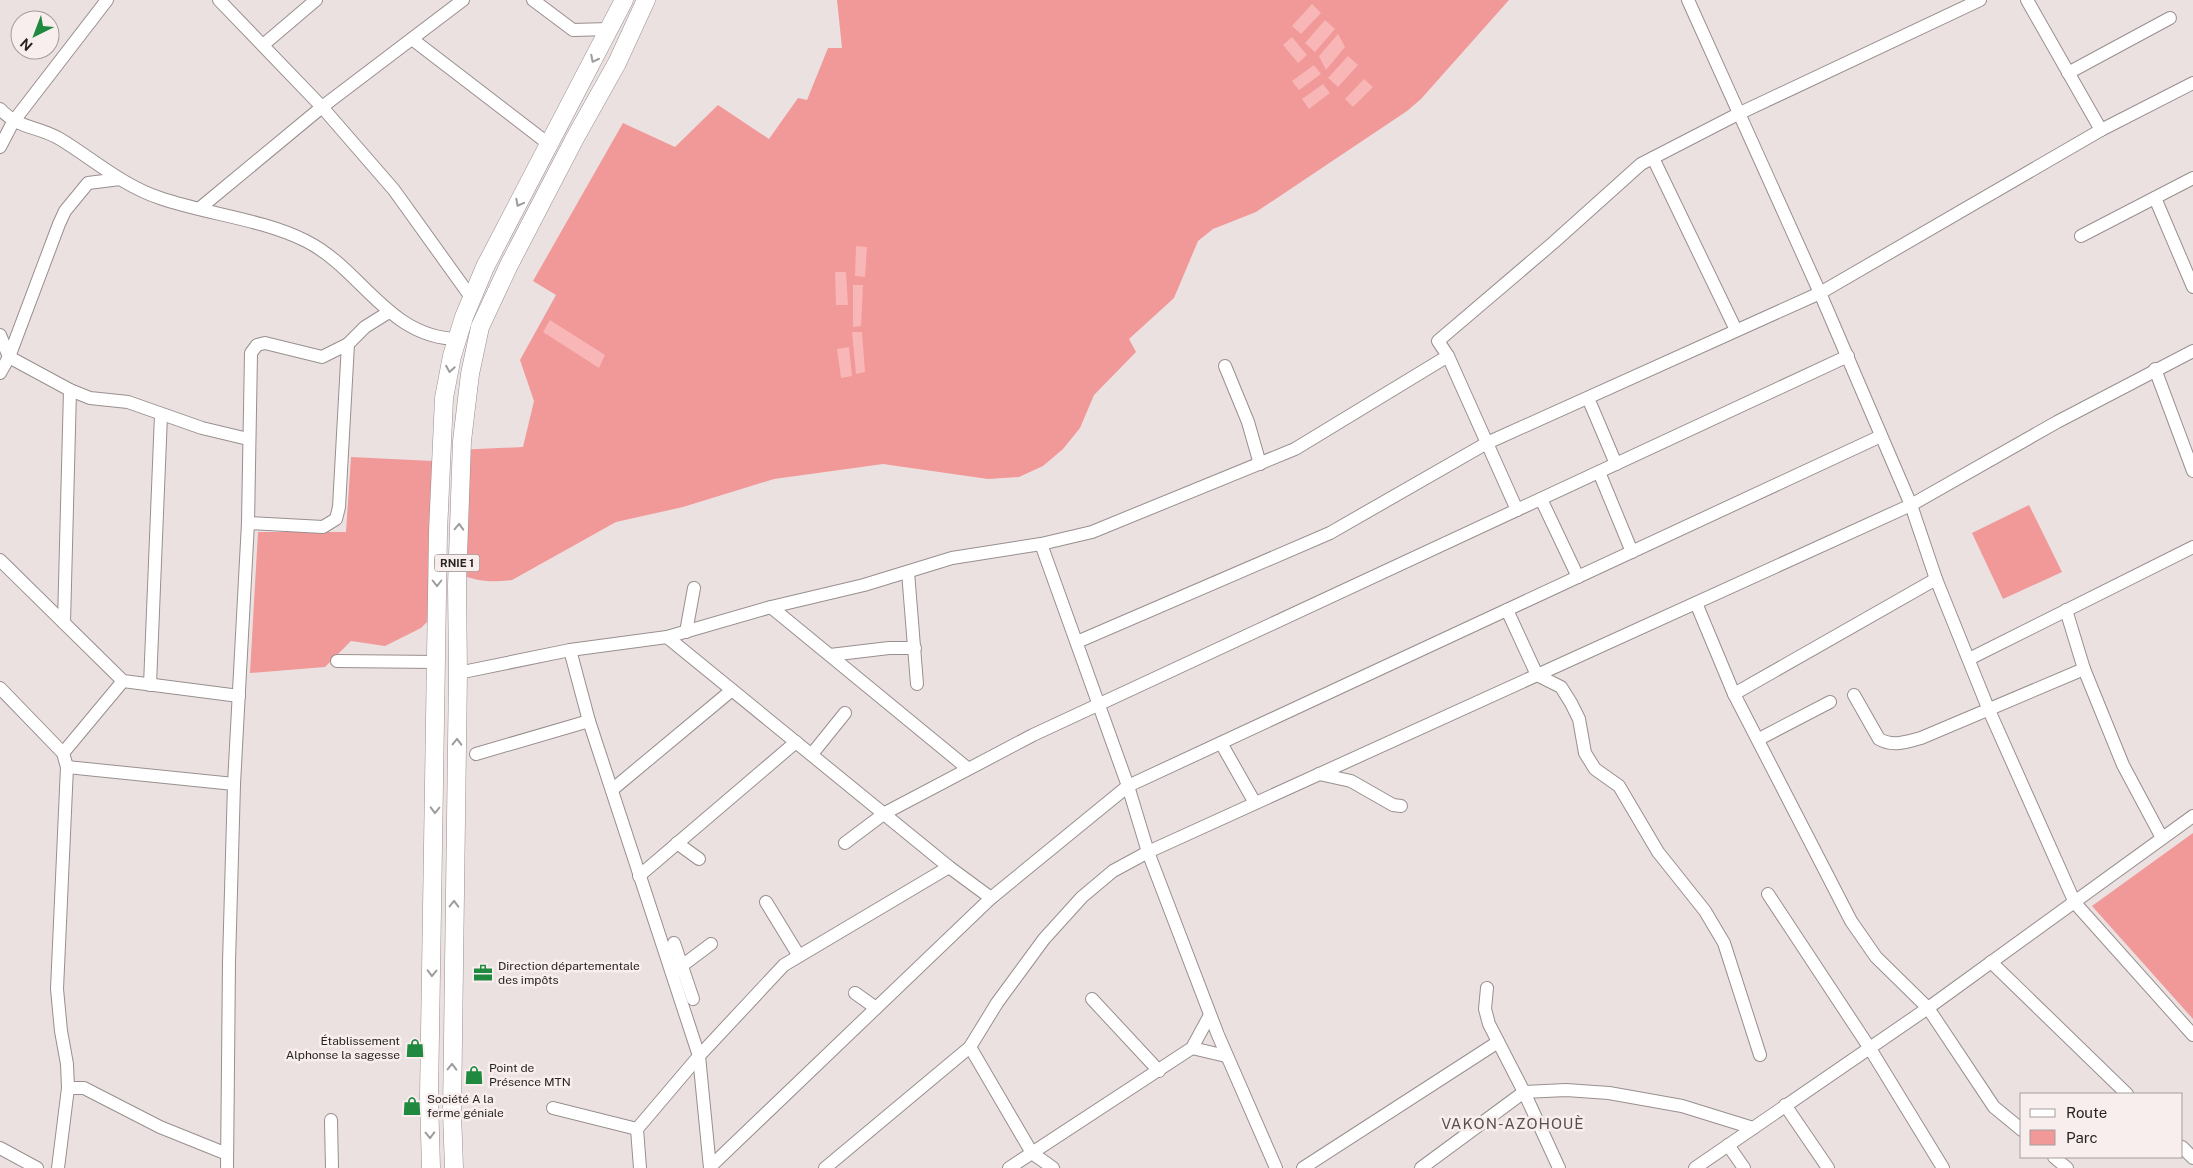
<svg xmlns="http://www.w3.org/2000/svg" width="2193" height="1168" viewBox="0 0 2193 1168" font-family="'Public Sans',sans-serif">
<rect width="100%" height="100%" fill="#ece1e1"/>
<g fill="#f19898">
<path d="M837,0h672l-88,99 -14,12 -151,101 -43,17 -15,12 -24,57 -45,41 7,13 -42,43 -14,33 -17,21 -20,17 -24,11 -31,2 -105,-15 -109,15 -91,28 -67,15 -104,58c-21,3 -37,1 -56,-7v-123l67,-3 11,-46 -14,-41 36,-65 -23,-14 90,-158 52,24 43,-42 51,34 29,-41 9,2 21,-52h14z"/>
<path d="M351,457l82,4 -3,158 -9,9 -36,18 -34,-5 -26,26 -75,6 8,-141h88z"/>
<path d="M2029,505l33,67 -59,27 -31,-66z"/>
<path d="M2193,833v186l-101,-113z"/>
</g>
<g fill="#f8b6b6">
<path d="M1312,4l9,9 -20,21 -9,-8z"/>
<path d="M1325,20l10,9 -20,23 -10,-9z"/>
<path d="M1338,34l7,13 -19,23 -7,-14z"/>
<path d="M1292,37l15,18 -9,8 -15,-18z"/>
<path d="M1348,56l10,9 -20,22 -10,-9z"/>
<path d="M1314,65l7,9 -22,16 -7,-9z"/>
<path d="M1364,79l9,8 -20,20 -8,-8z"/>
<path d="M1323,84l7,9 -21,16 -7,-10z"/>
<path d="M856,246l11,1 -2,30 -10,-1z"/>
<path d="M835,272h11l2,33h-12z"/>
<path d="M853,285h10l-2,41 -8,1z"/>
<path d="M550,320l55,35 -6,13 -56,-36z"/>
<path d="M852,332h10l3,40 -9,2z"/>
<path d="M849,347l3,29 -11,2 -4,-29z"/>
</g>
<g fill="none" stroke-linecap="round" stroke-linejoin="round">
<g stroke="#998f8f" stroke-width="14">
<g id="minor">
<path d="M219,0l103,107 72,83 79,110"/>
<path d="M533,0l40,30 36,-1"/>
<path d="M1688,0l132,293 91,212 25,74 52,129 87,195 118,132"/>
<path d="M2027,0l74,130"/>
<path d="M412,39l138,106"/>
<path d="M263,45l53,-45"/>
<path d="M2068,73l102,-55"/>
<path d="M0,109c20,21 36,16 60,30 33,20 63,47 100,59 46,16 102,21 146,43 56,28 82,97 152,98"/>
<path d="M0,147l13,-25 94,-122"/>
<path d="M1653,158l83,172"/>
<path d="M2155,198l38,89"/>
<path d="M200,208l122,-101 141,-107"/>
<path d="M2081,236l112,-58"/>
<path d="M0,335l9,22 61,33 20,8 38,4 74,26 46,11"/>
<path d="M1448,356l69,154"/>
<path d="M1225,366l23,56 12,42"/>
<path d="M2155,369l38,102"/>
<path d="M0,373l9,-16 50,-133 6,-13 23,-28 32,-4"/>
<path d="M1588,398l28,66"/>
<path d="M1599,472l33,80"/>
<path d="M1541,499l37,78"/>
<path d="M248,523l75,4 13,-8 3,-12 9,-163"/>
<path d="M1041,544l87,242 20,66 70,183 58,133"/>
<path d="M0,560l123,121 116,15"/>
<path d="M908,572l9,112"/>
<path d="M1696,603l38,91 117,227 25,36 52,51 66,99 28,23"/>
<path d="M771,607l196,161"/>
<path d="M1507,610l30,65 24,12 10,16 8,16 6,34 10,16 24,17 39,66 47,59 19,32 36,112"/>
<path d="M2066,610l18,59 39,96 39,73"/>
<path d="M64,623l6,-233"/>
<path d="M686,632l8,-44"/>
<path d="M667,637l282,230 42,31"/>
<path d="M1077,642l253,-109 157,-90 333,-150 281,-163 92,-47"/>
<path d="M570,650l19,71 110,335 11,112"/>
<path d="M830,655l59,-7h26"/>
<path d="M1969,659l224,-112"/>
<path d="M337,661l100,1"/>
<path d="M458,673l112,-23 97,-13 104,-30 93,-22 88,-27 89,-14 51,-12 203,-83 153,-93 -10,-15 115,-98 88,-79 97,-50 242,-114"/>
<path d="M150,685l11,-270"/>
<path d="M0,688l63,65 4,14 -10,222 4,42 6,33 1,24 -10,80"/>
<path d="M1734,694l202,-115"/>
<path d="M1854,695l25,44c14,8 27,3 42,-1l163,-69"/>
<path d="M1759,739l71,-37"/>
<path d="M1221,743l34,60"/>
<path d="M63,753l60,-72"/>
<path d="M476,754l113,-33"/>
<path d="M812,754l33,-41"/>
<path d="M67,767l167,17"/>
<path d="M1319,774l32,7 42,24 8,1"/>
<path d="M613,789l119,-99"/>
<path d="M677,843l22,16"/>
<path d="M845,843l40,-30 148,-78 815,-379"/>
<path d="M639,876l157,-134"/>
<path d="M1768,894l101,153 74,121"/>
<path d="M766,902l33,54"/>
<path d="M674,943l19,56"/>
<path d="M1991,962l136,132"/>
<path d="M675,971l36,-27"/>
<path d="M1487,988l-2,21 4,15 35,68 35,76"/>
<path d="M855,993l21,15"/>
<path d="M1092,999l67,72"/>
<path d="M970,1047l62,106 21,15"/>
<path d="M1192,1048l34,8"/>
<path d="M68,1088h16l76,39 67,27"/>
<path d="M1785,1105l43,63"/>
<path d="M553,1108l84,21"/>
<path d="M331,1120l1,48"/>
<path d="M1728,1145l16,23"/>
<path d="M2182,1147l11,11"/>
<path d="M0,1148l37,20"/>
<path d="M2054,1157l13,11"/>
<path d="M710,1167l281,-269 137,-112 753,-350"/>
<path d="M227,1168l2,-206 5,-178 14,-261 3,-170 6,-8 8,-2 57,14 26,-13 17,-17 24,-15"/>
<path d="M640,1168l-3,-39 62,-73 85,-91 165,-98"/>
<path d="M825,1168l145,-121 27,-44 47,-64 38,-42 31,-26 35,-19 763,-347 146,-83 136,-71"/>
<path d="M1009,1168l183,-120 18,-33"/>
<path d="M1303,1168l195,-126"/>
<path d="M1421,1168l103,-76 42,-2 43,3 73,13 71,22"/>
<path d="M1695,1168l233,-160 265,-192"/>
</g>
</g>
<g stroke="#998f8f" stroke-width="19">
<g id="highway">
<path d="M431,1168l-2,-71 9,-565 6,-134 8,-42 12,-39 21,-50 139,-267"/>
<path d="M454,1168l-2,-55 6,-440 -1,-88 5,-144 8,-67 10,-47 29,-62 66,-127 42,-75 29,-63"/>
</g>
</g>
<use href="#minor" stroke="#fff" stroke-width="12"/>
<use href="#highway" stroke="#fff" stroke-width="18"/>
</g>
<defs><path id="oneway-chevron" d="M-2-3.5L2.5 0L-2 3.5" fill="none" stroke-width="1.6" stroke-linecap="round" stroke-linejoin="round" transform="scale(1.25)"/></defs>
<g stroke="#9e9c9c">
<use href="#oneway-chevron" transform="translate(594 59) rotate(117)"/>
<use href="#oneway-chevron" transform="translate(519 203) rotate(118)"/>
<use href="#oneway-chevron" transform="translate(450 369) rotate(99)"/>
<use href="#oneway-chevron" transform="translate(459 527) rotate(-88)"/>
<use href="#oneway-chevron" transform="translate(437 583) rotate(90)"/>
<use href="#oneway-chevron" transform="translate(457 742) rotate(-89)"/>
<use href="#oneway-chevron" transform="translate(435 810) rotate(91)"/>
<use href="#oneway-chevron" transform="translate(454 904) rotate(-89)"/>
<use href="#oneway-chevron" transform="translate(432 973) rotate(91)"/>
<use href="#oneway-chevron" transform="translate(452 1067) rotate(-89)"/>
<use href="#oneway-chevron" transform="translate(430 1135) rotate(89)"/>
</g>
<defs>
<g id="office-bare" transform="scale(1.5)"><path d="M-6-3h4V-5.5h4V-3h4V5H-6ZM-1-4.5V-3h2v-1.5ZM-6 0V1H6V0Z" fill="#208940" stroke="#f9eeee" stroke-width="2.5" paint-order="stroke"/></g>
<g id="shop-bare" transform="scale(1.5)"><path d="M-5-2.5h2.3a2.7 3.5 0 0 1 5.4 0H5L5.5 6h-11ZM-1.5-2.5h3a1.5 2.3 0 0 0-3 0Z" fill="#208940" stroke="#f9eeee" stroke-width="2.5" paint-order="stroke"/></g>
</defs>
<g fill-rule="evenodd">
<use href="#office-bare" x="483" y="973"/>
<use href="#shop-bare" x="415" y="1048"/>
<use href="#shop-bare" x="474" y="1075"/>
<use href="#shop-bare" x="412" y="1106"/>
</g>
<g text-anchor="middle" stroke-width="5" stroke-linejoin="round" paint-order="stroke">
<rect fill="#f9eeee" stroke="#666060" stroke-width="1" x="434.5" y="554.5" width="45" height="17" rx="4"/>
<g font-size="11" font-weight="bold" fill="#272323">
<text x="457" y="567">RNIE 1</text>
</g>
<g font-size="12" fill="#272323" stroke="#f9eeee" text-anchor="start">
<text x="498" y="970">Direction départementale<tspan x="498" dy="14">des impôts</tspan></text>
<text x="400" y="1045" text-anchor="end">Établissement<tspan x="400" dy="14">Alphonse la sagesse</tspan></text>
<text x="489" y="1072">Point de<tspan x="489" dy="14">Présence MTN</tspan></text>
<text x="427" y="1103">Société A la<tspan x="427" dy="14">ferme géniale</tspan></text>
</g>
<g font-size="15" letter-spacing="1" fill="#584f4f" stroke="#f9eeee">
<text x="1513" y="1129">VAKON-AZOHOUÈ</text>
</g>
</g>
<rect x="2020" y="1093" width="162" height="65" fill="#f9eeee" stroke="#a59d9d"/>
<rect x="2030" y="1109" width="25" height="8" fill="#ffffff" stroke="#a59d9d"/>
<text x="2066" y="1118" font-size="15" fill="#272323">Route</text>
<rect x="2030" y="1130" width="25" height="15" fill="#f19898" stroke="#a59d9d"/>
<text x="2066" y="1143" font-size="15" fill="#272323">Parc</text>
<g transform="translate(35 35) rotate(222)"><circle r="24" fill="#f9eeee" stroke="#a59d9d"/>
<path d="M0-4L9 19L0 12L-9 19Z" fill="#208940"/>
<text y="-8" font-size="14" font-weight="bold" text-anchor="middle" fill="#272323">N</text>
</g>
</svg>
